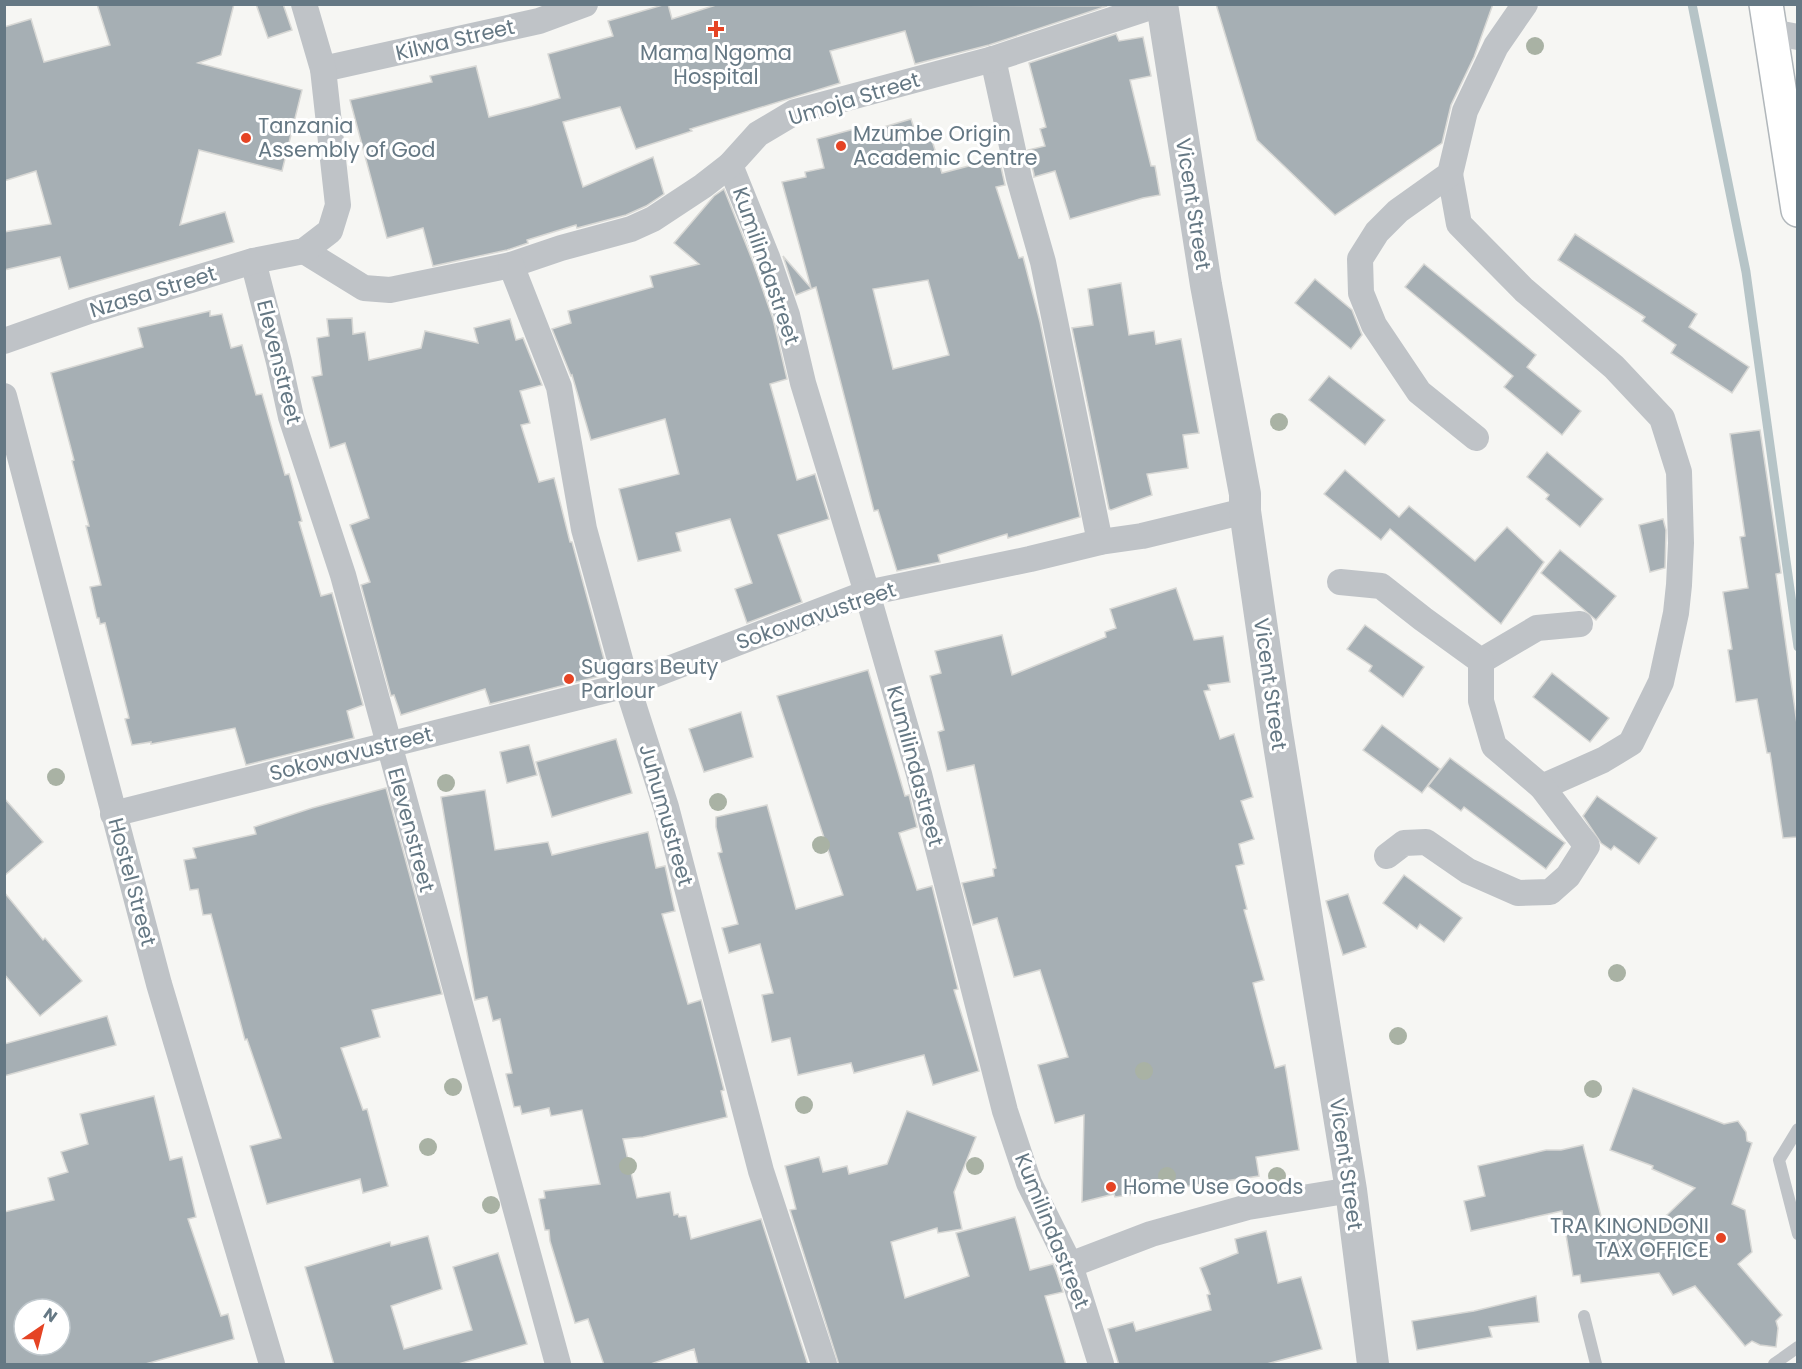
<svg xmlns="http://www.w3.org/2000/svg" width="1802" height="1369" viewBox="0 0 1802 1369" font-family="Poppins,sans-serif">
<rect width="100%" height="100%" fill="#f6f6f3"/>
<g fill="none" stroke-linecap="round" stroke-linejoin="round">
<path stroke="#b6c4c7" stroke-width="9" d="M1692,4l54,268 52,375"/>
</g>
<g fill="#a6afb4" stroke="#d8d8d5" stroke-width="1.5" fill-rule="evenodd">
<path d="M97,4h137l-13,51 -23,8 104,27 -20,81 -83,-21 -19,75 45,-13 9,30 -165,47 -9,-32 -56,13v-38l47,-8 -15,-53 -32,10v-154l27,-8 13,43 66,-17z"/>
<path d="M256,4h27l9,26 -24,8z"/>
<path d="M666,4h2l4,15 47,-15 388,2 -118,39 -74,19 -10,-33 -75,20 10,32 -150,46 2,2 -56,18 -16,-42 -57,15 20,65 70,-30 11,37 -18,12 -20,9 -49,13 -1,-3 -49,15 1,3 -21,7 -74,16 -10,-38 -36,10 -37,-138 82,-18 -2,-6 46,-10 13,51 43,-11 28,-8 -12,-44 65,-18 -5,-15z"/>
<path d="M1216,4h277l-19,53 -23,48 -9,38 -107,72 -78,-75z"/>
<path d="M1116,34l3,7 24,-4 8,39 -21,4 21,86h4l5,29 -17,3 -73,21 -15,-48 -21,6v-3l-6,-24 17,-4 -5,-17 6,-2 -17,-64z"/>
<path d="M911,119l7,22 13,-4 11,36 57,-15 6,27 -9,2 23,71 4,-1 17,65 40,195 -72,21 -1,-4 -69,21 2,7 -43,9 -19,-61 -4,1 -58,-224 -20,8 -13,-39 28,32 -29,-106 24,-5 -1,-5 19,-4 -7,-29 41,-11 2,6zM928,280l21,75 -56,14 -20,-80z"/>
<path d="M724,189l29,73 20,57 14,60 -17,5 27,96 18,-6 14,45 -51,16 24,67 -55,21 -12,-34 17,-6 -22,-64 -54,14 5,18 -43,10 -19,-72 60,-15 -14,-55 -74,21 -19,-65 -1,1 -19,-47 19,-6 -3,-12 85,-24 -3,-11 49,-12 -25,-21 40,-47z"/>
<path d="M1575,234l122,80 -8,13 60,40 -17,26 -61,-40 5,-8 -34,-24 3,-4 -87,-57z"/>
<path d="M1424,264l112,91 -9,12 54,44 -19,24 -58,-48 9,-11 -108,-89z"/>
<path d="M1315,279l37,31 10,25 -11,14 -56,-46z"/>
<path d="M1121,283l8,52 25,-4 2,13 25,-5 18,94 -16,2 5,33 -41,6 5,21 -41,15 -2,-1 -37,-181 21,-3 -5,-36z"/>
<path d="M210,311v5l12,-2 9,34 11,-3 14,50 6,-1 23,81 4,-1 13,47 -3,1 22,74 11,-3 31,112 -16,6 7,27 -108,27 -11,-37 -84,16v-2l-19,3 -7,-26 4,-1 -24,-95 -5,1 -1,-6h-2l-7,-31 11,-2 -15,-59h3l-17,-65 2,-1 -23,-87 92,-26 -5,-19z"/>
<path d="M352,318l1,16 12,-2 4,28 52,-12 4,-17 53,12 -4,-15 36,-9 6,21 7,-2 19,47 -22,6 10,32 -9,2 18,57 15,-4 16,64h2l36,132 -118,30 -5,-15 -84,26 -7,-20 -3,1 -30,-111 9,-3 -20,-57 19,-7 -24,-75 -15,5 -18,-71 10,-2 -5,-37 12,-2 -2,-17z"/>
<path d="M1329,376l56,44 -20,25 -56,-45z"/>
<path d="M1760,430l21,143 -5,1 21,150v113l-14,1 -13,-85h-3l-10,-54 -21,3 -8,-52 4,-1 -9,-57 25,-4 -8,-51 5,-1 -15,-102z"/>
<path d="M1547,452l56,47 -23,28 -34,-28 3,-4 -22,-18z"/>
<path d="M1345,470l54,47 10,-11 66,55 32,-34 37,35 -43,62 -111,-95 -9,11 -57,-46z"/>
<path d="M1663,519l3,11 -1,38 -15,4 -11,-47z"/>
<path d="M1560,550l56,46 -20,24 -55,-47z"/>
<path d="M1176,588l18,52 29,-4 7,46 -22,3 2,5 -6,1 16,48 14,-5 19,63 -12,4 13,38 -15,5 5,20 -8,2 11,43 -3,1 20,70 -11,3 22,85 10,-3 14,85 -43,7 3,19 -144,21 -1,-3 -32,8 2,-87 -29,8 -17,-58 30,-8 -28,-87 -26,7 -17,-59 -24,7 -11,-42 32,-7 -1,-7 3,-1 -22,-103 -27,6 -9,-39 6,-2 -14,-54 11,-3 -6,-22 67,-16 10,40 94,-38 -1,-5 11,-4 -6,-19z"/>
<path d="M1365,625l59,42 -21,30 -34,-26 3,-5 -25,-17z"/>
<path d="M868,670l37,126 4,-1 8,32 -18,6 18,57 15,-4 26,103 -4,1 25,81 -46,14 -9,-30 -70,18 -3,-10 -53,12 -8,-37 -18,4 -10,-47 11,-2 -13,-49 -31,9 -7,-25 16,-4 -20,-71 4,-1 -6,-25v-10l51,-12 29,104 47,-14 -66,-199z"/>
<path d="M1552,673l57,45 -19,24 -57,-45z"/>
<path d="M741,712l12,45 -49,15 -15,-43z"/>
<path d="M1382,725l58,44 -18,24 -59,-43z"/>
<path d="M616,739l16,54 -80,24 -16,-55z"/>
<path d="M529,745l8,30 -30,8 -7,-31z"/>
<path d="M1450,758l115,85 -19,26 -82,-62 -3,4 -33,-25z"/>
<path d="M386,788l56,206 -70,16 8,27 -39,11 22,62 4,-1 21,77 -25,7 -3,-14 -93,25 -17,-58 31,-8 -34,-99 -2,1 -34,-126 -8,1 -5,-26 -8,1 -6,-30 12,-2 -3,-10 63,-14 -2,-7 58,-19z"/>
<path d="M485,790l10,60 53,-8 4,13 96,-23 8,36 9,-2 10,45 -13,3 26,90 13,-4 23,90 -3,1 6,26 -84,20 -20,2 14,59 33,-6 4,23 4,-1 1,3 7,-1 5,23 70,-20 47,146h-110l-4,-16 -46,16h-44l-16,-46 -13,4 -25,-82 -1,-11h-4l-6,-31 6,-1 -1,-7 56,-7 -18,-74 -31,6 -2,-8 -27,6 -2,-8 -6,1 -8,-33 6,-1 -12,-54 -7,2 -6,-24 -12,3 -34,-203z"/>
<path d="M1597,796l60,42 -18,26 -25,-18 -3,4 -10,-7 -18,-27z"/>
<path d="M4,798l39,44 -39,34z"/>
<path d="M1404,875l58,43 -18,24 -24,-18 -3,5 -34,-26z"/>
<path d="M4,892l39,48 2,-2 37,43 -42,35 -36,-42z"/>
<path d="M1348,894l18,53 -23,8 -17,-54z"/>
<path d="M107,1016l9,29 -112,31v-32z"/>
<path d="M1633,1088l91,36 14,-3 8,11 1,9 5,2 -20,61 13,6 7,42 -14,12 44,51 -6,6 2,7 -2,19 -16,-2 -8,-4 -7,5 -50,-60 -22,9 -14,-22 -78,10 -1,-8 -7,1 -11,-65 -91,20 -7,-30 21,-5 -7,-30 68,-16h15l22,-5 22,87 49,-9 13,-8 28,-27 -43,-19 1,-3 -43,-16z"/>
<path d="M154,1096l16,64 12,-3 14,60 -8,2 33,97 7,-2 6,25 -92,26h-138v-153l50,-12 -6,-22 20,-6 -7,-20 27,-8 -8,-30zM24,1309h36v36h-36z"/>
<path d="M907,1111l69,26 -22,55 8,37 -24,4 -1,-5 -46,14 14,56 64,-22 -13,-43 59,-16 15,53 23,-6 3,7 7,21 -18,4 21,69h-227l-49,-155 6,-1 -11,-43 34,-9 4,15 24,-6 2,8 38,-10z"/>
<path d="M1266,1231l12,52 23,-6 21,72 -59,16h-144l-11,-36 25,-7 3,9 75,-21 -4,-15 3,-1 -10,-26 38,-15 -3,-14z"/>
<path d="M428,1236l14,53 -51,17 13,43 68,-19 -19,-63 45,-14 29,91 -72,21h-121l-29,-98 85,-25 1,4z"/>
<path d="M1536,1296l3,26 -50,5 3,10 -75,13 -5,-29 62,-10z"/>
</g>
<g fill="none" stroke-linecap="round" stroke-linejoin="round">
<g stroke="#b1b7bb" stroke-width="36">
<path id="secondary" d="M1766,4l32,206"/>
</g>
<g stroke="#bfc3c7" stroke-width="12">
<path d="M1798,1129l-19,31 19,74"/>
<path d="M1584,1316l12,48"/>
<path d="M1774,1364l24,-17"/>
</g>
<g stroke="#bfc3c7" stroke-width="26">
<path d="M1771,32l27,5"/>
<path d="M993,59l26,119 24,84 57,280"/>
<path d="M323,69l216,-48 46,-17"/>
<path d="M730,165l37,92 20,58 16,68 64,210 52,181 86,337 24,72 41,82 31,99"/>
<path d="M1450,174l9,50 65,66 90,77 48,51 17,54 2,71 -2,42 -3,28 -15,69 -30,61 -28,17 -61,27"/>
<path d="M304,251l60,37 26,2 121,-25 50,-17 70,-19 22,-10 50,-33 27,-21 28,-31 37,-22 198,-53 167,-55"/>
<path d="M253,261l26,101 12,55 52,158 215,789"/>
<path d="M511,265l48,122 25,142 43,156 39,122 95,364 63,193"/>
<path d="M4,341l85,-30 164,-50 51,-10 26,-20 8,-26 -15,-136 -19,-65"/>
<path d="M4,396l155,588 113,380"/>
<path d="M1476,438l-57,-46 -45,-67 -13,-32 -1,-34 17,-27 21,-21 52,-37 15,-63 31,-65 29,-42"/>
<path d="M1340,582l41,4 42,33 58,42 56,-33 43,-4"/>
<path d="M113,814l514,-129 240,-92 163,-34 70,-17 42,-6 103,-25"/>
<path d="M1387,856l17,-13 22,-1 42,29 50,22 32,-1 18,-16 19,-30 -45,-59 -48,-41 -13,-45v-40"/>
<path d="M1070,1265l81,-31 97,-27 103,-17"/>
</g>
<path stroke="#bfc3c7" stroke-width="32" d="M1162,4l44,281 39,209v17l31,215 75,464 22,174"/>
<use href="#secondary" stroke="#fff" stroke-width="33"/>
</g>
<g fill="#a9b2a4">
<circle cx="1535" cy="46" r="9"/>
<circle cx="1279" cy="422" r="9"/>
<circle cx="56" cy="777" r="9"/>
<circle cx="446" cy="783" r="9"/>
<circle cx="718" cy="802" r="9"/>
<circle cx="821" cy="845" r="9"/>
<circle cx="1617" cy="973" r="9"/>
<circle cx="1398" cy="1036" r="9"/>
<circle cx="1144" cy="1071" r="9"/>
<circle cx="453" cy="1087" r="9"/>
<circle cx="1593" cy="1089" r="9"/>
<circle cx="804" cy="1105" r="9"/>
<circle cx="428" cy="1147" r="9"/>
<circle cx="628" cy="1166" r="9"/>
<circle cx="975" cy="1166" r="9"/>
<circle cx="1167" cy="1176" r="9"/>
<circle cx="1277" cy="1176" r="9"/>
<circle cx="491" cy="1205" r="9"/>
</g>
<g fill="#e54424" stroke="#fff" stroke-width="2">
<path d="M713 20h6v6h6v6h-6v6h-6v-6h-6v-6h6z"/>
<circle cx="246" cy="138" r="6"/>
<circle cx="841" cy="146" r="6"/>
<circle cx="569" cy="679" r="6"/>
<circle cx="1111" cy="1187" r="6"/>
<circle cx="1721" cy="1238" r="6"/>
</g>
<g text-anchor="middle" stroke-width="6" stroke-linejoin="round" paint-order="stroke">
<g font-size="21" fill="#657884" stroke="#fff">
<text transform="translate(455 40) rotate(-13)" y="7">Kilwa Street</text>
<text transform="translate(854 99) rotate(-17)" y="7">Umoja Street</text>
<text transform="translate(1193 204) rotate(81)" y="7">Vicent Street</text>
<text transform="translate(766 266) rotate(71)" y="7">Kumilindastreet</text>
<text transform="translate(153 292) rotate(-17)" y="7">Nzasa Street</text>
<text transform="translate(279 362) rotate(76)" y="7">Elevenstreet</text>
<text transform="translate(816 616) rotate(-19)" y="7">Sokowavustreet</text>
<text transform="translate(1270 684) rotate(82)" y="7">Vicent Street</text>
<text transform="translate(351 754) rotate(-14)" y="7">Sokowavustreet</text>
<text transform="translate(915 766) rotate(75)" y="7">Kumilindastreet</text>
<text transform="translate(666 815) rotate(74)" y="7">Juhumustreet</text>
<text transform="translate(411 830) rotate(75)" y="7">Elevenstreet</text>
<text transform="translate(132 882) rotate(75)" y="7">Hostel Street</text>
<text transform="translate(1346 1164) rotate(82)" y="7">Vicent Street</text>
<text transform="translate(1052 1231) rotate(68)" y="7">Kumilindastreet</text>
</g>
<g font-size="21" fill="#657884" stroke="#fff" text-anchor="start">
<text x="716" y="60" text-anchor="middle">Mama Ngoma<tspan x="716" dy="24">Hospital</tspan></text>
<text x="258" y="133">Tanzania<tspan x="258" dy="24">Assembly of God</tspan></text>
<text x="853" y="141">Mzumbe Origin<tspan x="853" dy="24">Academic Centre</tspan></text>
<text x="581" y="674">Sugars Beuty<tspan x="581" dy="24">Parlour</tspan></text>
<text x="1123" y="1194">Home Use Goods</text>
<text x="1709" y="1233" text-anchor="end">TRA KINONDONI<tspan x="1709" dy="24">TAX OFFICE</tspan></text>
</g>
</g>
<rect width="1802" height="1369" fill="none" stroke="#657884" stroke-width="12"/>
<g transform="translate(42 1327) rotate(35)"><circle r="28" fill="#ffffff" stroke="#c1c9ce" stroke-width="1.5"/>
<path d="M0-4.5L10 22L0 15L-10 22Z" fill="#e54424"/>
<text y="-9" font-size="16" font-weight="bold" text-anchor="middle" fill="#657884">N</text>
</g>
</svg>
